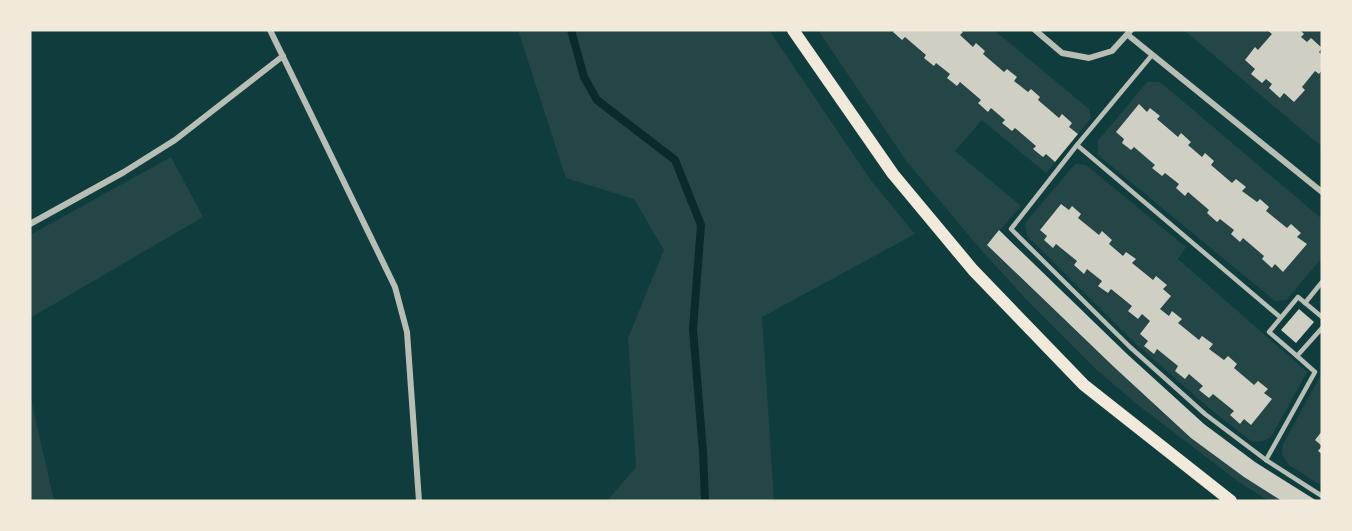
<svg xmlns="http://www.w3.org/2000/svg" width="1352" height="531" viewBox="0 0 1352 531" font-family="'Noto Sans',sans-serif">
<rect width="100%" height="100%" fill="#0f3d3e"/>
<g fill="#244646">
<path d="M518,30h251l103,152 43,52 -153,83 12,184h-167l29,-34 -8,-129 36,-88 -30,-51 -68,-21z"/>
<path d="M818,30h176l95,79 2,9 -45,55 -64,-53 -27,31 66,55 -34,39 127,122 77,71 53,39 38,24h-13l-30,-19 -101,-77 -41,-35 -72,-72 -42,-46 -76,-90z"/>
<path d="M1184,30h138v117z"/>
<path d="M1147,82h13l162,137v39l-36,42 -11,1 -177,-146v-14z"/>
<path d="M171,157l32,60 -173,101v-83z"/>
<path d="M1075,164l11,1 100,82 -8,12 129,113 -36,65 -8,4 -11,1 -43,-34 -73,-64 -109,-108 -2,-13z"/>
<path d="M1322,373v113l-33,-21 -7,-10 1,-11z"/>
<path d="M30,395l24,106h-24z"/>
</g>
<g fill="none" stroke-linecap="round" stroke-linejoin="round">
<path stroke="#0a2a2b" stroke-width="8" d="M571,30l13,47 13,23 78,60 26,65 -8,104 10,123 2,49"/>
</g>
<g fill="#cfcfc3">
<path d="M895,30h65l3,2 -3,3 13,12 3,-4 9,8 -2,3 21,18 3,-3 10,8 -3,4 14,11 3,-3 9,8 -2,3 21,18 3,-4 10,9 -3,4 9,7 -23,28 -9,-8 -3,3 -10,-8 3,-3 -21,-18 -3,3 -10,-8 3,-3 -14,-12 -3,4 -10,-9 3,-3 -21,-18 -3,4 -10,-8 3,-4 -14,-11 -2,3 -10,-8 2,-3 -21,-18 -3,3 -9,-8z"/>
<path d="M1267,30h33l4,4 -3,3 6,5 4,-4 11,10 -3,4 3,3v15l-3,4 -4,-3 -13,16 3,3 -11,12 -10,-9 -4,5 -11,-10 3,-4 -6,-5 -4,4 -11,-9 4,-5 -10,-9 10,-13 3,3 14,-16z"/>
<path d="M1139,104l8,8 3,-4 10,8 -3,3 21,18 3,-4 10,9 -3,3 14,12 3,-4 9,8 -3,4 21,18 4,-4 10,8 -4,4 15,11 3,-3 9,8 -3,4 21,17 4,-4 10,9 -4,4 10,7 -24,28 -8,-8 -3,4 -10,-9 2,-3 -21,-18 -3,4 -9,-8 3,-4 -14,-11 -3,3 -10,-9 2,-3 -21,-18 -3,4 -9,-8 3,-4 -14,-11 -3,3 -10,-8 3,-3 -21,-18 -3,3 -9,-7 2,-4 -8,-7z"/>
<path d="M1061,204l8,6 3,-4 9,8 -3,4 21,17 3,-4 10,9 -3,4 14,12 3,-4 10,7 -4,4 21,17 3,-4 11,9 -4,4 8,7 -11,13 9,7 3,-5 10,8 -4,4 21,17 3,-4 11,8 -4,5 15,11 4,-4 9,8 -3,4 20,17 4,-4 10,8 -4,4 8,6 -21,26 -7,-6 -4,5 -10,-9 4,-4 -21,-17 -4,4 -10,-8 4,-4 -14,-12 -4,5 -10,-8 3,-5 -21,-17 -3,5 -10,-8 4,-5 -8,-7 10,-13 -8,-7 -4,5 -10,-8 4,-5 -21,-17 -3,4 -10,-7 4,-5 -15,-12 -3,5 -10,-9 3,-4 -21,-17 -3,4 -9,-8 3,-4 -7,-6z"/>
<path d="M999,230l128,124 77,70 51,38 62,39h-35l-38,-24 -53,-39 -77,-71 -127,-122z"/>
<path d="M1299,309l15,13 -18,21 -15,-13z"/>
<path d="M1322,431v23l-4,-3 4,-5 -7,-6z"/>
</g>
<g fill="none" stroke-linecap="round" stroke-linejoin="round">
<g stroke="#b8beb3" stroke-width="4.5">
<path d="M1152,55l-75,90 -66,84 119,118 75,67 61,46 56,36"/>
<path d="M1077,145l203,172"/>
<path d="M1305,303l17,-21"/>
<path d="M1322,317l-24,-20 -29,35 28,24 25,-28"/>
<path d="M1266,460l49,-88 -18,-16"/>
</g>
<g stroke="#b8beb3" stroke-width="6">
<path d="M270,30l125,257 12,45 12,169"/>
<path d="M1035,30l27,23 27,5 23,-7 19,-21"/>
<path d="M1128,35l194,157"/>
<path d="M30,224l94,-52 51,-32 108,-84"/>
</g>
<path stroke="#f1e9da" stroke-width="12" d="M793,30l100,144 80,96 111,115 147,116"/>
</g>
<rect width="1352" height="531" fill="none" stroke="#f1e9da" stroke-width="63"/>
</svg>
